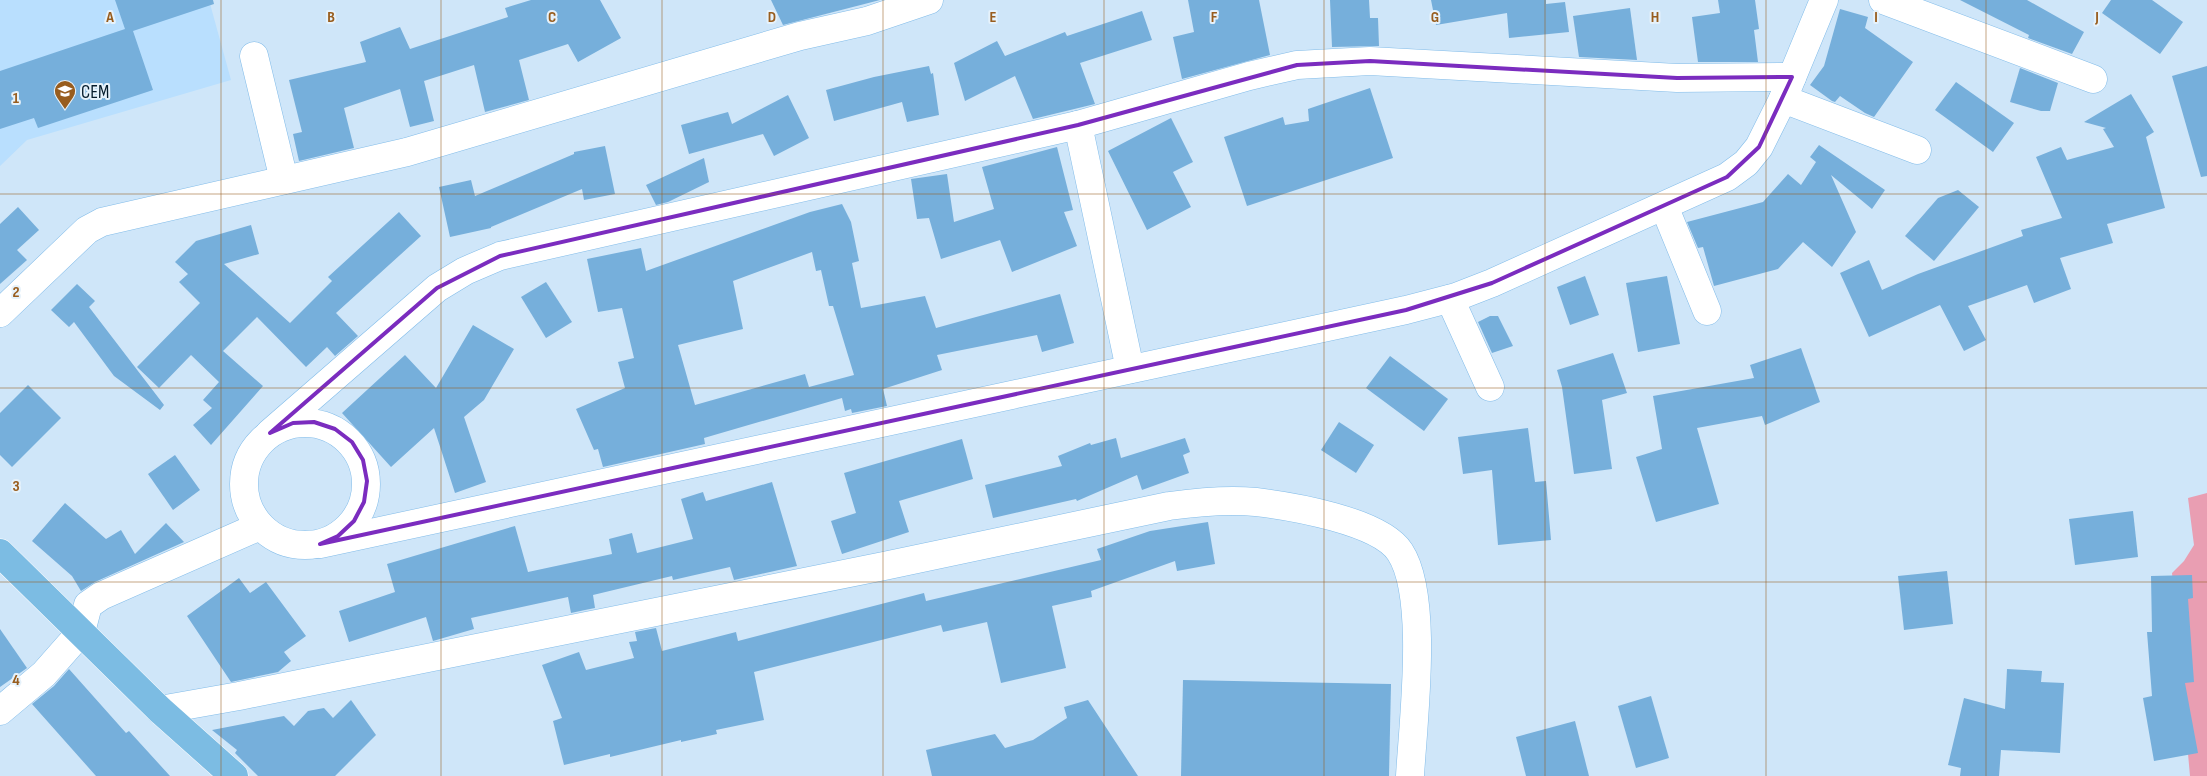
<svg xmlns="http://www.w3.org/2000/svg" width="2207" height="776" viewBox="0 0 2207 776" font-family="'Sofia Sans Condensed',sans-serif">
<rect width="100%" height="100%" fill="#cfe6f9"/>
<path fill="#b9dffe" d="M0,0h209l22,80 -204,60 -27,26z"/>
<path fill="#e99eb2" d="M2207,493v283h-17l-18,-203 12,-12 10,-16 -6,-47z"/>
<g fill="#76afdb" fill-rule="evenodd">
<path d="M115,0h98l1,4 -81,27 20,59 -115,38 -4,-10 -34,11v-58l125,-42z"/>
<path d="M531,0h69l21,38 -43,24 -10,-18 -49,16 10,40 -44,12 -11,-47 -50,16 10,40 -24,6 -10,-38 -56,19 10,40 -55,13 -6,-27 9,-2 -13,-52 77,-18 -6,-20 40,-15 10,22 98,-32 -3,-9z"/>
<path d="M771,0h109l-97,25z"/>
<path d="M1188,0h71l11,55 -88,24 -9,-42 21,-5z"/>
<path d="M1330,0h39l1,18h8l1,28 -47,1z"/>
<path d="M1431,0h115v4l19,-2 4,30 -60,6 -2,-25 -71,12z"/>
<path d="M1718,0h37l4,29 -5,1 4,32h-60l-6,-45 28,-4z"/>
<path d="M1960,0h67l57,32 -12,22 -44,-16 1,-3z"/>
<path d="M2111,0h41l31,22 -23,32 -58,-41z"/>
<path d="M1630,8l7,52 -58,-3 -6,-41z"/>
<path d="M1840,9l28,8 -3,11 48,34 -39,55 -9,-4 -25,-17 -5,6 -3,-1 -22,-16 14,-19z"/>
<path d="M1142,11l10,29 -72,23 15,41 -62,15 -18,-43 -50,25 -11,-38 43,-22 8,15 60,-24 2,4z"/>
<path d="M929,66l2,8 2,-1 6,42 -32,7 -5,-20 -68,19 -8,-31 48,-13z"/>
<path d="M2207,66v110l-6,1 -29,-101z"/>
<path d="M2020,68l38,15 -8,28h-9l-31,-9z"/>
<path d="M1956,82l58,41 -21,29 -58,-42z"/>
<path d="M1370,88l23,70 -146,48 -23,-69 59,-20 2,8 24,-4 -1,-12z"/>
<path d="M2131,94l23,38 -8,5 19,71 -58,16 6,19 -53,15 11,31 -37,14 -7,-18 -59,21 18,34 -22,11 -24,-46 -71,32 -29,-64 29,-13 13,30 36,-16 105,-38 -2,-6 41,-12 -26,-61 25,-10 6,13 47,-13 -11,-18 3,-1 -22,-6z"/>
<path d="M788,95l21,43 -35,18 -11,-22 -74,20 -8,-29 47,-13 4,12z"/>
<path d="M1171,118l22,44 -20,10 18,35 -44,23 -39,-79z"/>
<path d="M1819,145l66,45 -13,19 -41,-34 25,57 -24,35 -29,-25 -25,27 -64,17 -11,-39 -5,1 -11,-26 76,-20 25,-28 13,11 15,-23 -6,-5z"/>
<path d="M605,146l10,48 -31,6 -2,-11 -91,38v1l-41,9 -11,-50 32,-7 4,16 99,-42v-2z"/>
<path d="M1057,147l16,63 -9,2 13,34 -65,26 -12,-32 -59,19 -12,-41 -12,1 -6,-40 36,-5 7,48 40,-13 -12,-42z"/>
<path d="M704,158l5,24 -41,20 -12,3 -10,-20z"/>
<path d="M1958,190l21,17 -45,54 -29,-25 33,-38z"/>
<path d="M842,204l9,18 8,39 -7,2 9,45 64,-12 11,32 124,-34 14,49 -32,9 -5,-17 -100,20 5,15 -59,19 4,17 -35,7 -1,-4 -6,2 -3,-13 -138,40 1,6 -102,23 -5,-18 -4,1 -18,-41 49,-21 -7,-26 16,-4 -12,-50 -24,4 -11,-53 54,-11 5,23 164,-59zM812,252l4,19 5,-1 8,36h4l21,69 -45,12 -4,-13 -110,31 -17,-60 65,-16 -10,-48z"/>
<path d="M18,207l21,23 -22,20 10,10 -27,24v-60z"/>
<path d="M399,212l22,24 -85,77 22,23 -23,20 -8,-9 -21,20 -49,-50 -34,34 40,35 -52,59 -18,-20 19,-17 -9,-8 16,-18 -28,-27 -32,33 -22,-21 63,-64 -21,-21 9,-8 -13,-12 21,-21 55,-16 8,29 -35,10 66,59 42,-42 -4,-4z"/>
<path d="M1585,276l14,39 -29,10 -13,-38z"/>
<path d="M1667,276l13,68 -42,8 -12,-69z"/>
<path d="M546,282l26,40 -26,16 -25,-41z"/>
<path d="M77,284l18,17 -6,6 75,98 -4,5 -46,-34 -40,-54 -5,5 -18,-17z"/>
<path d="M1490,316h8l15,30 -21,7 -14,-31z"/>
<path d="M473,325l41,24 -30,51 -20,17 22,65 -31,11 -21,-65 -43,39 -49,-54 63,-58 31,33z"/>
<path d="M1801,348l19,54 -55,23 -3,-9 -65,12 22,76 -63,18 -20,-65 26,-8 -9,-53 101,-18 -4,-13z"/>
<path d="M1613,353l14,40 -25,7 10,69 -38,5 -12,-87 -5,-17z"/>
<path d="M1390,356l58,43 -24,32 -58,-43z"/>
<path d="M28,385l33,33 -49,49 -12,-12v-42z"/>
<path d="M1339,422l35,23 -18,28 -35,-23z"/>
<path d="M1528,428l7,54 11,-1 5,59 -53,5 -6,-75 -29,4 -5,-37z"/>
<path d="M1116,438l5,20 64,-20 5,14 -7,3 6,18 -47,17 -5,-15 -60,26 -1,-2 -83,19 -8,-33 77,-19 -4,-10 32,-13 1,2z"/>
<path d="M962,439l11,40 -74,22 10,31 -67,22 -11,-33 25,-8 -12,-40z"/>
<path d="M175,455l25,35 -27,20 -25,-36z"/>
<path d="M772,482l25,84 -63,14 -4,-13 -57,13 -1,-4 -79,19 2,13 -10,2 -14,3 -3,-16 -97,21 3,11 -41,12 -7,-24 -77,25 -10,-31 56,-19 -8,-28 128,-38 13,46 84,-18 -3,-15 23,-6 5,20 56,-14 -12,-40 22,-7 3,9z"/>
<path d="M65,503l41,36 15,-9 14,24 31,-31 18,19 -89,40 -14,9 -9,-15 -40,-35z"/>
<path d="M2133,511l5,46 -63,8 -6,-46z"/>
<path d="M1208,522l7,42 -38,7 -2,-10 -84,30 1,6 -40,9 14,62 -65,15 -14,-61 -44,10 -2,-7 -187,47 10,48 -48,10 1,4 -36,8v-2l-71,17v-3l-46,11 -11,-44 9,-3 -20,-53 37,-13 7,18 48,-12 -5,-16 8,-1 -2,-9 21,-4 6,23 74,-19 2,9 186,-48 2,8 175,-41 -4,-11 53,-18z"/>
<path d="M1947,571l6,53 -49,6 -6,-54z"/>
<path d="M2192,575l1,23 -5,1 6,83 -9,1 13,70 -44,8 -11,-63 9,-2 -5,-64h5l-1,-56z"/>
<path d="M239,578l11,15 16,-11 40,54 -22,16 7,9 -13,11 -47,10 -44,-66z"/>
<path d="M0,629l27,39 -27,19z"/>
<path d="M69,669l57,64 3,-2 41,45h-74l-64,-72 22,-18z"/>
<path d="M2007,669l35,2 -1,11 23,1 -4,70 -59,-3 -2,26h-39l1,-8 -13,-3 16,-67 41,11z"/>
<path d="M1183,680l208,4 -2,92h-208z"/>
<path d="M1651,696l18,62 -33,10 -18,-62z"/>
<path d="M351,700l25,35 -41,41h-77l-23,-23 2,-3 -25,-20 72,-14 10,10 14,-15 16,-3 9,10z"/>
<path d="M1088,700l50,76h-206l-6,-26 69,-16 10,14 28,-8 34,-22 -3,-11z"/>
<path d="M1575,721l14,55h-63l-10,-39z"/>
</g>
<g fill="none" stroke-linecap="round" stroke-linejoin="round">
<g stroke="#82bce9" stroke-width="29">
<g id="minor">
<path d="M1883,0l210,79"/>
<path d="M254,56l30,124"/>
<path d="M1783,99l134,51"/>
<path d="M1078,125l52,244"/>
<path d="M1664,206l43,105"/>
<path d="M1450,299l40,88"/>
<path d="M0,313l87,-83 15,-8 305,-70 393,-116 67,-15 62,-21"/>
<circle cx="305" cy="484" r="61"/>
<path d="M270,433l167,-145 28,-17 35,-15 578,-131 171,-49 48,-11 73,-4 307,17 115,-1"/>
<path d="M320,544l1086,-234 50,-13 36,-14 235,-106 19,-14 13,-16 24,-48 41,-99"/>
<path d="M160,710l79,-14 645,-130 285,-60c29,-4 58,-7 87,-4 35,4 124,19 144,50 29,44 13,170 10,224"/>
<path d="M0,711l44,-37 37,-42 7,-27 13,-9 159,-70"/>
</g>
</g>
<g stroke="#fff" stroke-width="29">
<path id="major" d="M0,553l160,157 74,66"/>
</g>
<use href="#minor" stroke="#fff" stroke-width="28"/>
<use href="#major" stroke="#7cbce3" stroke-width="28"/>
</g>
<path fill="none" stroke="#7b2cbf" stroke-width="4" stroke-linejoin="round" d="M1370,61l307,17 115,-1 -33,70 -32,30 -235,106 -86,27 -1086,234 18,-8 16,-15 10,-19 3,-21 -4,-21 -11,-18 -17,-13 -21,-7 -21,1 -23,10 167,-145 63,-32 578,-131 219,-60z"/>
<path fill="none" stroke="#985d1e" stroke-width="1" stroke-opacity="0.55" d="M221,0v776M441,0v776M662,0v776M883,0v776M1104,0v776M1324,0v776M1545,0v776M1766,0v776M1986,0v776M0,194h2207M0,388h2207M0,582h2207"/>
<defs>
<g id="school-pin" transform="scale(1.125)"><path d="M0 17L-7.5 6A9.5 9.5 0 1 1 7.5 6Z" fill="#985d1e" stroke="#e6f2fb"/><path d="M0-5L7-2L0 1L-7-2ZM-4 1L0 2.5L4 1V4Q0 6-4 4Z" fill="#fff"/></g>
</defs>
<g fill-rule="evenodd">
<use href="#school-pin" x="65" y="91"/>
</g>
<g text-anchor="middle" stroke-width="4" stroke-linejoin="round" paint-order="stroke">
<g font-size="19" fill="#051c2c" stroke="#e6f2fb" text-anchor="start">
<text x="81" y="98">CEM</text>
</g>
</g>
<g font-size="16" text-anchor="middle" font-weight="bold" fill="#985d1e" stroke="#e6f2fb" stroke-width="4" stroke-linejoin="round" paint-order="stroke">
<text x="110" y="22">A</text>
<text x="331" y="22">B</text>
<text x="552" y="22">C</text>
<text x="772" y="22">D</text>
<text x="993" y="22">E</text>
<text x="1214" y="22">F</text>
<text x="1435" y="22">G</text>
<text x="1655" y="22">H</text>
<text x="1876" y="22">I</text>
<text x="2097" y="22">J</text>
<text x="16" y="103">1</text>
<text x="16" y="297">2</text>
<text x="16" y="491">3</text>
<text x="16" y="685">4</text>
</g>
</svg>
